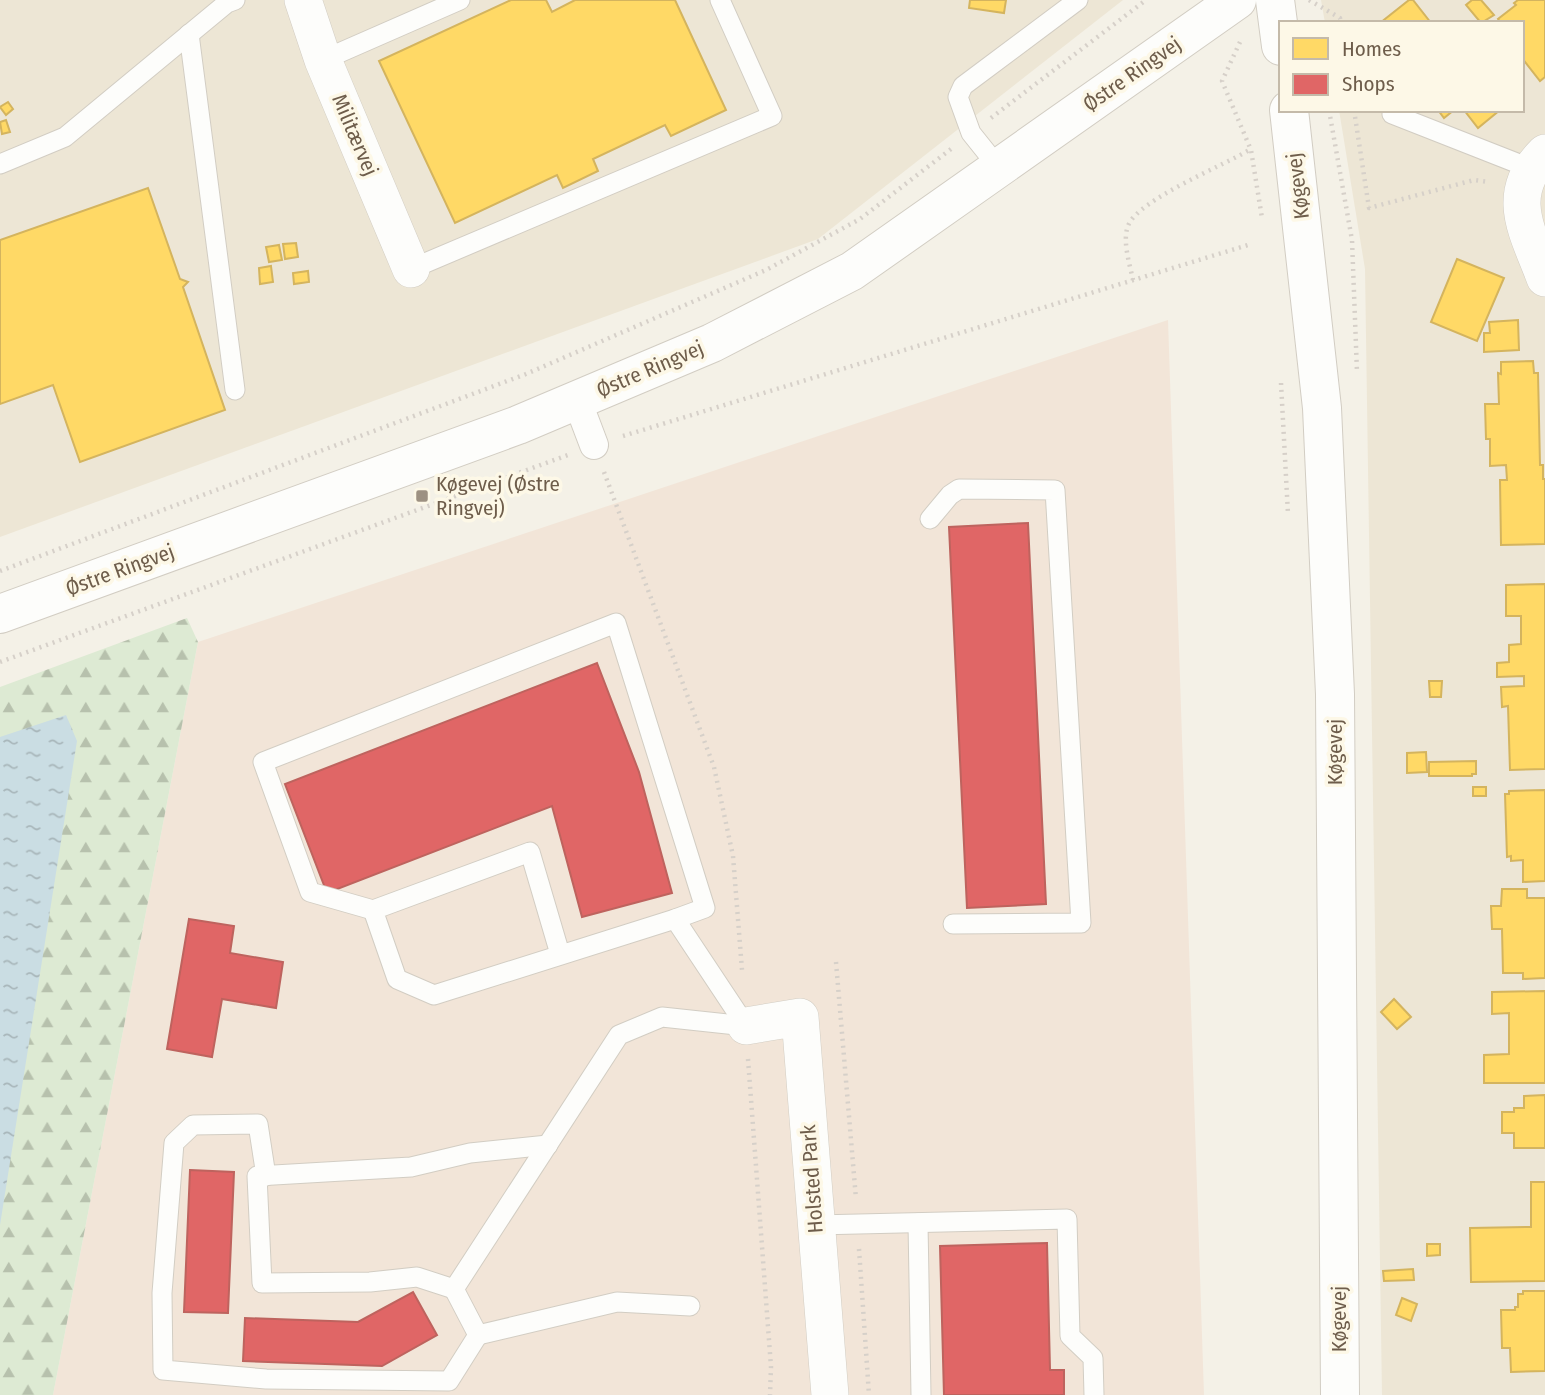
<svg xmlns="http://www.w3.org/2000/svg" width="1545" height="1395" viewBox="0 0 1545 1395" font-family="'Fira Sans Condensed',sans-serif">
<defs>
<pattern id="forest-firs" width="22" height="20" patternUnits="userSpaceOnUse" patternTransform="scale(1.75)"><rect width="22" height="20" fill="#ddead3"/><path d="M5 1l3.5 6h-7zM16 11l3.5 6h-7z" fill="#b7c1ad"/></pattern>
<pattern id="water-ripples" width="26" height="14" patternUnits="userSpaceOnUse" patternTransform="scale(1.75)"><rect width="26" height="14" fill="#cadde3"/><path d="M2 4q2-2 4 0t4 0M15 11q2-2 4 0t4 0" fill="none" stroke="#a8b6ba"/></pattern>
</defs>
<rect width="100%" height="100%" fill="#f4f1e7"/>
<g fill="#ede6d5">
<path d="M0,0h1123l-305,239 -818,298z"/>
<path d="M1321,0h224v1395h-163l-17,-1126 -26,-159h183v-87h-197z"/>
</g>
<path fill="#f2e5d8" d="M1168,320l36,1075h-1151l145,-753z"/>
<path fill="url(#forest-firs)" d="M187,618l11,24 -145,753h-53v-708z"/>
<path fill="url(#water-ripples)" d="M66,715l11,26 -77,484v-488z"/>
<g fill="#ffd966" stroke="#d4b45e" stroke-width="2">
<path d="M511,0h35l6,12 23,-12h100l51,110 -55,26 -6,-11 -72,34 5,12 -35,17 -6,-13 -102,48 -76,-162z"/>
<path d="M970,0h36l-2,13 -35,-5z"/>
<path d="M1409,0h4l18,23h-51z"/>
<path d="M1472,0h9l13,15 -13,8 -15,-18z"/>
<path d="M1518,0h27v77l-5,4 -18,-23v-35h-21l-3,-4 18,-14 -2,-2z"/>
<path d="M8,102l5,7 -7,6 -6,-8z"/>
<path d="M1438,110h16l-10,8z"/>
<path d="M1464,110h36l-22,18z"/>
<path d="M6,120l4,12 -8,2 -2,-12z"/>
<path d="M148,188l32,91 8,3 -5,5 42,123 -145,52 -27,-77 -53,19v-164z"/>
<path d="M296,243l2,14 -13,2 -2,-15z"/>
<path d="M279,245l3,15 -13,2 -3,-15z"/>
<path d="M1457,259l47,19 -27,63 -46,-19z"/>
<path d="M271,266l2,16 -13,2 -1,-16z"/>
<path d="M308,271l1,11 -15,2 -1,-11z"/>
<path d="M1518,320l1,30 -35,2v-19h6l-1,-11z"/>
<path d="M1533,361l1,12h4l2,92h3v14h2v65l-44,1 -1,-65h7l-1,-15 -16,1v-27h-4l-1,-35h14l-1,-31 3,1v-12z"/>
<path d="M1545,584v185l-35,1 -2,-64 -6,1 -1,-20 23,-1v-10l-27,1v-14l12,-1v-17l12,-1v-28h-15v-31z"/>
<path d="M1429,681h13l-1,16h-11z"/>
<path d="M1426,752l1,20 -20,1v-20z"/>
<path d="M1476,761v13h-4v2h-43v-14z"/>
<rect x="1473" y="787" width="13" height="9"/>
<path d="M1545,790v91l-22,1v-22l-12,1v-5l-4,1 -2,-63h4v-3z"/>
<path d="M1502,889h25v9h18v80l-22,1v-6h-20l-1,-44h-10l-1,-23h10z"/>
<path d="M1545,991v92h-61v-28l25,-1v-41l-17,1v-22z"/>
<path d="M1394,999l17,18 -14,12 -16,-17z"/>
<path d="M1545,1095v53h-31v-15h-12v-21h12v-4h10v-12z"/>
<path d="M1531,1182h14v99l-74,1 -1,-54 61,-1z"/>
<path d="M1427,1244h13v11l-13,1z"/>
<path d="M1413,1269l1,11 -30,1 -1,-10z"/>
<path d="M1523,1291h22v80l-34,1 -1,-24h-8l-1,-38h14v-3h3v-13h5z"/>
<path d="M1402,1298l15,6 -6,17 -15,-6z"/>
</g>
<g fill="#e06666" stroke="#be635e" stroke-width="2">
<path d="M1028,523l18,381 -79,4 -18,-381z"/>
<path d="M597,663l42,109 33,121 -90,24 -30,-111 -225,87 -42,-109z"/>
<path d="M189,919l45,7 -4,27 53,9 -7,46 -54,-9 -10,58 -45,-8z"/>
<path d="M190,1170l44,2 -6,141 -44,-1z"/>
<path d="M1047,1243l3,127h14v25h-120l-4,-149z"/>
<path d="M413,1292l24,43 -55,31 -139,-5 2,-43 113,4z"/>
</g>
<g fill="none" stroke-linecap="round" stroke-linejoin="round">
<g stroke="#d2cdc3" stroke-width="21">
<g id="service">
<path d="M189,34l46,356"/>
<path d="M323,60l137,-60"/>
<path d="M1392,114l140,55"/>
<path d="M0,164l65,-27 162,-134 8,-3"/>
<path d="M999,168l-28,-35 -13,-36 5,-11 115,-86"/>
<path d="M411,269l361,-153 -52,-116"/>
<path d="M930,519l20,-24 9,-6 96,1 26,433 -128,1"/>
<path d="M373,910l-63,-18 -47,-130 353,-139 89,285 -30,11"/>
<path d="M560,954l-30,-102 -157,58 24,69 37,16 241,-76 71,107"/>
<path d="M266,1176l-8,-52 -65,1 -19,18 -12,150 1,77 103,9 183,2 29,-46"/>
<path d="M918,1223l3,172"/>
<path d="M816,1225l251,-6 3,117 23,22 1,37"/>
<path d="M454,1289l-37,-12 -47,5 -108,1 -5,-107 154,-9 59,-14 78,-8"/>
<path d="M690,1306l-73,-4 -139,33 -24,-46 165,-254 43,-18 84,9"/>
</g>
</g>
<g stroke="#d2cdc3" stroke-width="30">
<path id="pedestrian" d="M577,400l17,45"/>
</g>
<g stroke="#d2cdc3" stroke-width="38">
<g id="minor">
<path d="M303,0l20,60 88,209"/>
<path d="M1545,153c-42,42 -17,79 0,125"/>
<path d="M746,1026l54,-9 30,378"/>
</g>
</g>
<g stroke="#d2cdc3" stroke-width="40">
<g id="tertiary">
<path d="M1275,0l6,46"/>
<path d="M1289,110l33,298 13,286 5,701"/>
<path d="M0,614l518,-189 194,-82 140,-72 385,-271"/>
</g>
</g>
<g stroke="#d6d0c9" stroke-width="4.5" stroke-dasharray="2 5" stroke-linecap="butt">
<path d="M1309,0l31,18 1,5"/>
<path d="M1240,42l-18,39 29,69 11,68"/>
<path d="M1329,110l23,130 5,132"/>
<path d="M1354,110l15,98 105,-28 15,2"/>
<path d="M991,118l155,-118"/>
<path d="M1133,280c-3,-15 -11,-39 -5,-54 9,-26 97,-61 123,-77"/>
<path d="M1281,383l7,131"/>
<path d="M623,436l625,-191"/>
<path d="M604,472l110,295 19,89 9,114"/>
<path d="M0,571l526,-197 240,-104 94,-51 91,-70"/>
<path d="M0,662l568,-207"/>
<path d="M836,962l20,237"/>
<path d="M748,1059l23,308 -1,28"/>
<path d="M859,1249l10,146"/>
</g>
<use href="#service" stroke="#fdfdfb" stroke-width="19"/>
<use href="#pedestrian" stroke="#fdfdfb" stroke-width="28"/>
<use href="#minor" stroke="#fdfdfb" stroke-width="37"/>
<use href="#tertiary" stroke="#fdfdfb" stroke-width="38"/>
</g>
<rect fill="#9d9182" stroke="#fdf8e7" stroke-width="2.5" x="415" y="489" width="14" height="14" rx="3.5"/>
<g text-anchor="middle" stroke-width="7" stroke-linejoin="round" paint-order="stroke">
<g font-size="21" fill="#6e5d4b" stroke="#fdf8e7">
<text transform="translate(1132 74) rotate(-35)" y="7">Østre Ringvej</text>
<text transform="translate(355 135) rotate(67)" y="7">Militærvej</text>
<text transform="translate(1298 186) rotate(-97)" y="7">Køgevej</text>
<text transform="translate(650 369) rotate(-23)" y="7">Østre Ringvej</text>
<text transform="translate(120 570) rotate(-20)" y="7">Østre Ringvej</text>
<text transform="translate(1335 752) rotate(-90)" y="7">Køgevej</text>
<text transform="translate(812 1179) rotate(-94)" y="7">Holsted Park</text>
<text transform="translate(1339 1319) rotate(-90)" y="7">Køgevej</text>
</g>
<g font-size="21" fill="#6e5d4b" stroke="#fdf8e7" text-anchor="start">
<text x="436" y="491">Køgevej (Østre<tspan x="436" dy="24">Ringvej)</tspan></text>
</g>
</g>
<rect x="1279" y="21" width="245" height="91" fill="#fdf8e7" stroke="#c4baa9" stroke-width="2"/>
<rect x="1293" y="38" width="35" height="21" fill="#ffd966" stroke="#c4baa9" stroke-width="2"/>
<text x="1342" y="56" font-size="21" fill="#6e5d4b">Homes</text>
<rect x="1293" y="74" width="35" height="21" fill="#e06666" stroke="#c4baa9" stroke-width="2"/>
<text x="1342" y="91" font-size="21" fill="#6e5d4b">Shops</text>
</svg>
